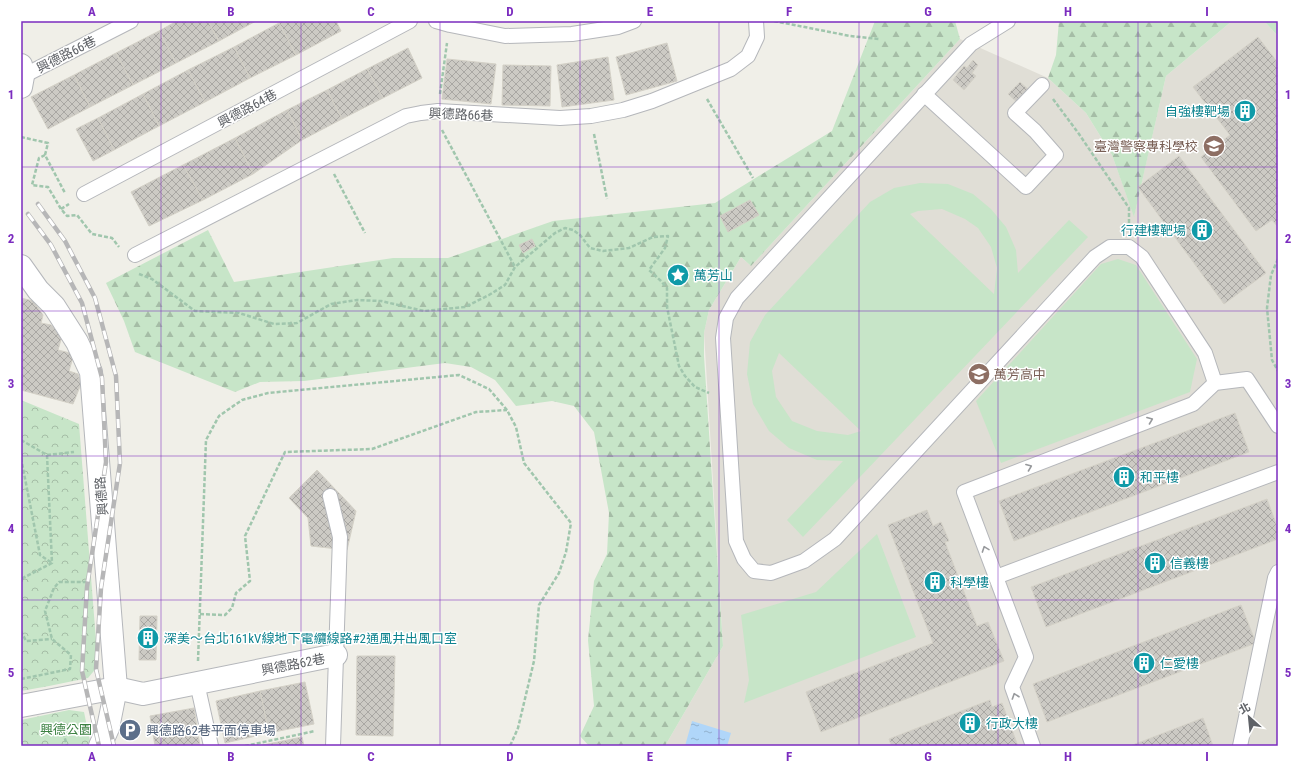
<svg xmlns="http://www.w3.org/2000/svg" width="1299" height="767" viewBox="0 0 1299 767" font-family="'Roboto Condensed','Noto Sans TC',sans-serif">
<defs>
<pattern id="forest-firs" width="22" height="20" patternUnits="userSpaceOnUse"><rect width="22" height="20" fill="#c7e5c8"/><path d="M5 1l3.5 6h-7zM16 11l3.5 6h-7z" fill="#a5bda6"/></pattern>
<pattern id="park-crowns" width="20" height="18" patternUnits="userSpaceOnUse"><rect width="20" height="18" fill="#c7e5c8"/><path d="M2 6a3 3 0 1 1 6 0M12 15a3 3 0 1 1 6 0" fill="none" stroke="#a5bda6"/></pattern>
<pattern id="water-ripples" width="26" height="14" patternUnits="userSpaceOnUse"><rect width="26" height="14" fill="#b0d6f9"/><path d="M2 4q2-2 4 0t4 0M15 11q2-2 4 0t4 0" fill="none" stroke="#92b1cd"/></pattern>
<pattern id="building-cross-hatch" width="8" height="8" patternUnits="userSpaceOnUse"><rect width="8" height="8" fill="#cccac4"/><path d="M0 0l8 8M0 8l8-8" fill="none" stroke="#a9a7a3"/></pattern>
</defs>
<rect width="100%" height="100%" fill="#f0efe8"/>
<path fill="#e0ded6" d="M1232,21h32l14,15v710h-613l58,-100 -19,-313 5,-23 32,-53 10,9 209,-227 88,39 38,35 26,42 22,61 32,-140z"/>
<g fill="#c7e5c8" fill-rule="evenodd">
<path d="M920,183l28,1 25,10 18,15 15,18 10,23 2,23 51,-53 19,17 -285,300 -16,-17 56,-59 -26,-1 -28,-12 -20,-17 -16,-27 -6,-30 3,-32 15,-27 105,-113 24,-14zM942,209l23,10 13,9 13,19 6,21 -3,26 -84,-80 8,-3zM779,353l82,78 -13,4 -31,-4 -25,-10 -16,-24 -4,-26z"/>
<path d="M1118,259l18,6 61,94 -7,33 -189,71 -25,-62 125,-137z"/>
<path d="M877,534l39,103 -172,66 5,-23 -8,-65 75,-23z"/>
</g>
<g fill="url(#forest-firs)">
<path d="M875,21h80l5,18 -209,227 -10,-9 -32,53 -5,23v23l19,290 -58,100h-76l-9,-10 14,-30 -6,-66 6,-59 13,-27 2,-41 -15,-81 -20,-26 -22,-5 -36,5 -21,-26 -24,-13 -26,-4 -141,18 -44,1 -25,10 -100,-40 -11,-31 -18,-38 102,-53 26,52 159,-24h55l105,-37 162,-18 117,-72z"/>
<path d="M1059,21h173l-66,55 -32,141 -22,-62 -26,-42 -38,-35 8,-23z"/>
<path d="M1264,21h14v15z"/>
</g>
<g fill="url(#park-crowns)">
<path d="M21,400l58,24 19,242 -10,12 -39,8 -28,5z"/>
<path d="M69,710l15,2 6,29 -3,5h-66v-26z"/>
</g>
<path fill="url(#water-ripples)" d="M692,721l39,12 -4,13h-42z"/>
<g fill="url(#building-cross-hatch)" stroke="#d4d1c7">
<path d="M177,21h31l11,20 -43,22 -17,-32z"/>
<path d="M208,21h48l-37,20z"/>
<path d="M283,21h53l5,10 -45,24 -17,-32z"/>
<path d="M279,23l17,32 -46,23 -16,-31z"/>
<path d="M159,31l17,32 -43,22 -17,-32z"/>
<path d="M1258,37l20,26v164l-6,-7 -16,11 -55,-74 29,-22 -37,-48z"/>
<path d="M667,43l10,38 -51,14 -10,-38z"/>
<path d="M234,47l16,31 -45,24 -17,-32z"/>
<path d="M408,48l14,30 -39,20 -16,-29z"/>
<path d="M116,53l17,32 -43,22 -16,-32z"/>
<path d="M608,57l6,43 -52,7 -5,-42z"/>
<path d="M447,59l49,5 -5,40 -49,-5z"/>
<path d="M973,60l5,5 -6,8 4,3 -12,14 -11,-10 11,-14 3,2z"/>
<path d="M503,65l48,1 -1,40 -48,-1z"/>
<path d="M367,69l16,29 -41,21 -15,-29z"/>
<path d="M188,70l17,32 -46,24 -16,-32z"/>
<path d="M74,75l16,32 -42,22 -17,-32z"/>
<path d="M1020,82l11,10 -12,12 -11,-10z"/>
<path d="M327,90l15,29 -40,21 -15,-30z"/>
<path d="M143,94l16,32 -45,24 -16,-32z"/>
<path d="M287,110l15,30 -49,34 -18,-36z"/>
<path d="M98,118l16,32 -21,11 -17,-32z"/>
<path d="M235,138l18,36 -50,26 -20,-35z"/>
<path d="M1179,156l87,117 -42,31 -86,-117z"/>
<path d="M183,165l20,35 -54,26 -18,-34z"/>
<path d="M750,200l9,15 -31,17 -8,-16z"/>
<path d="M532,239l3,7 -12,7 -4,-8z"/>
<path d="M21,298l12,3 10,14 -2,8 10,2 11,11 -4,14 16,4 -5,17 9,3 3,10 -8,20 -52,-14z"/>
<path d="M1235,413l14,39 -235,89 -15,-40z"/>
<path d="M317,470l39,41 -9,39 -36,-4 -3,-28 -19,-20z"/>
<path d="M1267,499l11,30v10l-232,88 -15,-40z"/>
<path d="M927,510l6,16 8,-4 8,19 -4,1 32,84 11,-4 16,39 -183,71 -15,-40 127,-49 -45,-118z"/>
<path d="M1241,605l15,38 -209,79 -14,-38z"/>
<path d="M140,616h17l-1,44h-17z"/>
<path d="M357,656h38l-2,80 -37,-1z"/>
<path d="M305,682l9,42 -45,9 -9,-42z"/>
<path d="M260,691l9,42 -44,10 -9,-42z"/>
<path d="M990,700l2,7 10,-4 16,43h-130l3,-1 -2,-6z"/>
<path d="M194,708l6,38h-45l-5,-30z"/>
<path d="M1203,718l10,28h-83z"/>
<path d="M302,737l2,9h-46z"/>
</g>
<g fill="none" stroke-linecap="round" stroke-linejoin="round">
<g stroke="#b5b7bb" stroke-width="16">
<g id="service">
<path d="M436,21l14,4 55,11 67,-2 46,-7 16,-6"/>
<path d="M1008,21l-37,23 -234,254 -11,20 -3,20 13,203 8,18 10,12 17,2 33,-12 31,-22 260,-282 15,-10h19l13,10 63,96 10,30"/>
<path d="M23,76l108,-55"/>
<path d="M924,94l102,93 30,-32 -21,-24 -20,-18 27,-28"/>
<path d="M84,194l326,-173"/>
<path d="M135,255l271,-139 15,-3 17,-2 122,7 31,-2 32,-6 29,-9 79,-32 17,-13 9,-19 -1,-16"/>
<path d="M330,496l10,41 -7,209"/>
<path d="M996,577l282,-105"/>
<path d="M197,683l14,63"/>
<path d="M1033,746l-21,-59 14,-30 -62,-165 229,-88 22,-21 32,-4 31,47"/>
<path d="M1240,746l35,-168 3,-6"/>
</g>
</g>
<g stroke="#b5b7bb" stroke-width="24">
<g id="minor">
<path d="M21,65l2,11 -2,11"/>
<path d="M21,266l17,24 16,16 23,36 14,30 25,316 -8,40 -8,18"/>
<path d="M21,706l95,-18 27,6 193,-39"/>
</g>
</g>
<g stroke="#a0c6ad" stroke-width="2.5" stroke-dasharray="4 2" stroke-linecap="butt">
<path d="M774,21l76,15 29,3"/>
<path d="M440,94l7,-51"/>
<path d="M707,99l46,79"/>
<path d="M1053,99l26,35 50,74v21"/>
<path d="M442,130l73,137"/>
<path d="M594,134l13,65"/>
<path d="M21,137l27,6 -3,12 20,38"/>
<path d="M45,155l-6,3 -7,27 16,2 13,22 6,7 10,-1 15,19 20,4 7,9"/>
<path d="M334,174l31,59"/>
<path d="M61,209l8,-5"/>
<path d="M1278,259l-7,16 -4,33 5,52 6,11"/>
<path d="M139,274l13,5 43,32 44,2 35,11 23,-1 34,-19 26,-4 24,1 43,10 41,-4 24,-12 16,-10 10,-18 40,-34 10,-5 8,2 7,5 10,13 13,3 26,-3 24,-11 15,-1 -3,12 -16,22 12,11 6,7v19l12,59 6,10 10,11 14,6"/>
<path d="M21,440l26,15 5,108 -31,16"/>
<path d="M47,455l27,-3"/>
<path d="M21,458l19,97 12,8"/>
<path d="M200,614l25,1 7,-7 4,-15 14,-12 -5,-45 40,-84 87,-3 104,-37 31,-2"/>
<path d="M21,631l5,10 26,-2"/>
<path d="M198,661l8,-221 13,-24 23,-16 26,-7 191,-18 30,14 18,21 9,17 8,36 47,60 -5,29 -7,21 -20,32 -5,56 -16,67 -8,18"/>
<path d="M21,679l49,-10 1,-14 -19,-16 -7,-28 9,-23 5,-6h27"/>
<path d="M60,721l7,25"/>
<path d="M245,746l70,-15"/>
</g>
<use href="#service" stroke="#fff" stroke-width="14"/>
<use href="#minor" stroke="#fff" stroke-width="22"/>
<g stroke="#b6b6b7" stroke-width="4.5">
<g id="rail">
<path d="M38,204l27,37 30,57 21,78 4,87 -19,125 -5,81 18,77"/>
<path d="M28,214l23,31 31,58 20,75 4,84 -19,125 -5,84 17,75"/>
</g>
</g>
<use href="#rail" stroke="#fff" stroke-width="3" stroke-dasharray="9" stroke-linecap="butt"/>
</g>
<defs><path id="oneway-chevron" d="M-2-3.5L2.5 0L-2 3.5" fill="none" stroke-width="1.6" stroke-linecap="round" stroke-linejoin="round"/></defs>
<g stroke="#97999c">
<use href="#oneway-chevron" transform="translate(1150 420) rotate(-21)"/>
<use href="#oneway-chevron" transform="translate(1029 467) rotate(-21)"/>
<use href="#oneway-chevron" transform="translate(985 549) rotate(-110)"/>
<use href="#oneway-chevron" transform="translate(1015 696) rotate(-109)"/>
</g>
<path fill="none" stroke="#7b2cbf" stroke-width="1" stroke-opacity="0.55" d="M161,21v725M301,21v725M440,21v725M580,21v725M719,21v725M859,21v725M998,21v725M1138,21v725M21,167h1257M21,311h1257M21,456h1257M21,600h1257"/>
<defs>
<g id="building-disc" transform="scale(1.15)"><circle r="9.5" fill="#0f9aa8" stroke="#fff"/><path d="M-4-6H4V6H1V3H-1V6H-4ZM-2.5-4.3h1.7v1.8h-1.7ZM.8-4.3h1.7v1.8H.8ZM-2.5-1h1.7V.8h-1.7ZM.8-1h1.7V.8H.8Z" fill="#fff"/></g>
<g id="university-disc" transform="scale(1.15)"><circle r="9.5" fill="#8d6e63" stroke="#fff"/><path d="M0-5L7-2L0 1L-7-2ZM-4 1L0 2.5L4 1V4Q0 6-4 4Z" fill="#fff"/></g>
<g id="sight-disc" transform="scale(1.15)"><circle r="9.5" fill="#0f9aa8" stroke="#fff"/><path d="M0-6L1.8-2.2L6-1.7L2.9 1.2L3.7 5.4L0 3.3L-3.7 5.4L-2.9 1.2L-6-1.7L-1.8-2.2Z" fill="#fff"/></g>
<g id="school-disc" transform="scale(1.15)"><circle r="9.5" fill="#8d6e63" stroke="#fff"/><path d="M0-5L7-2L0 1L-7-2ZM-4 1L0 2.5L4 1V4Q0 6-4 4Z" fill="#fff"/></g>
<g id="parking-disc" transform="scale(1.15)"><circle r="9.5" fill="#5c6f8a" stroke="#fff"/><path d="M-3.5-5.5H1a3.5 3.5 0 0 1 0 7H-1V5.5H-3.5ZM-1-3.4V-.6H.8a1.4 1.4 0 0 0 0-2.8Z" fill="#fff"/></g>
</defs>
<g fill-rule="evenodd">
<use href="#building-disc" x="1245" y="111"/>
<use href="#university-disc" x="1214" y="146"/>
<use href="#building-disc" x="1202" y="230"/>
<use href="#sight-disc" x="678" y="275"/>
<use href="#school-disc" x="979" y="374"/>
<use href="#building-disc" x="1124" y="477"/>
<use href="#building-disc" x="1155" y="563"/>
<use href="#building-disc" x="935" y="582"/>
<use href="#building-disc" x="148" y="638"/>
<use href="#building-disc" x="1144" y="663"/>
<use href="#building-disc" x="970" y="723"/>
<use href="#parking-disc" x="130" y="730"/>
</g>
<g text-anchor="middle" stroke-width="3" stroke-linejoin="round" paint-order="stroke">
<g font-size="13" fill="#5f6267" stroke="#fff">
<text transform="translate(66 54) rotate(-27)" y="5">興德路66巷</text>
<text transform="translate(247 108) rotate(-28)" y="5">興德路64巷</text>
<text transform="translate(461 114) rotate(2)" y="5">興德路66巷</text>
<text transform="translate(101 496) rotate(-95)" y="5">興德路</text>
<text transform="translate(293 664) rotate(-11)" y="5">興德路62巷</text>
</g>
<g font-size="13" fill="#0d838f" stroke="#fff" text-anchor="start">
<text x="1230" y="116" text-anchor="end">自強樓靶場</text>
<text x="1186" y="235" text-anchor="end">行建樓靶場</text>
<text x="694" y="280">萬芳山</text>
<text x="1140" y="482">和平樓</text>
<text x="1170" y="568">信義樓</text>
<text x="950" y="587">科學樓</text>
<text x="164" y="643">深美～台北161kV線地下電纜線路#2通風井出風口室</text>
<text x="1160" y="668">仁愛樓</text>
<text x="986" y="728">行政大樓</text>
</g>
<g font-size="13" fill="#785e54" stroke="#fff" text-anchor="end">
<text x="1198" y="151">臺灣警察專科學校</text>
<text x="994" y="379" text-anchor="start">萬芳高中</text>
</g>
<g font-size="13" fill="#3c8142" stroke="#fff">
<text x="66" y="734">興德公園</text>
</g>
<g font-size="13" fill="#4e5e75" stroke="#fff" text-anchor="start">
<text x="146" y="735">興德路62巷平面停車場</text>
</g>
</g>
<rect width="1299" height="767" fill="none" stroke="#ffffff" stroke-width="44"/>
<g transform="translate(1249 717) rotate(333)" stroke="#ffffff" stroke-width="3" paint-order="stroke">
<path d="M0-3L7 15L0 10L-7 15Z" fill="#5f6267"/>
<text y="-6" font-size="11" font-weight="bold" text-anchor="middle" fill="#5f6267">北</text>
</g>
<rect x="22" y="22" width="1255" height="723" fill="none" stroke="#7b2cbf" stroke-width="1.5"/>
<g font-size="13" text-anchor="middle" font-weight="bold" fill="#7b2cbf">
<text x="92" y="16">A</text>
<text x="231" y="16">B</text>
<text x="371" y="16">C</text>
<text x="510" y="16">D</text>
<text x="650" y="16">E</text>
<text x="789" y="16">F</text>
<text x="928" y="16">G</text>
<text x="1068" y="16">H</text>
<text x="1207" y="16">I</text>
<text x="11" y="99">1</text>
<text x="1288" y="99">1</text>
<text x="11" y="243">2</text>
<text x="1288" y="243">2</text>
<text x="11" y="388">3</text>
<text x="1288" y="388">3</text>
<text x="11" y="533">4</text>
<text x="1288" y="533">4</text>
<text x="11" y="677">5</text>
<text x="1288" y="677">5</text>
<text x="92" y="761">A</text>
<text x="231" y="761">B</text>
<text x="371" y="761">C</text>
<text x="510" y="761">D</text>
<text x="650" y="761">E</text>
<text x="789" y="761">F</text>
<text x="928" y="761">G</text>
<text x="1068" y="761">H</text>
<text x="1207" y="761">I</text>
</g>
</svg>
